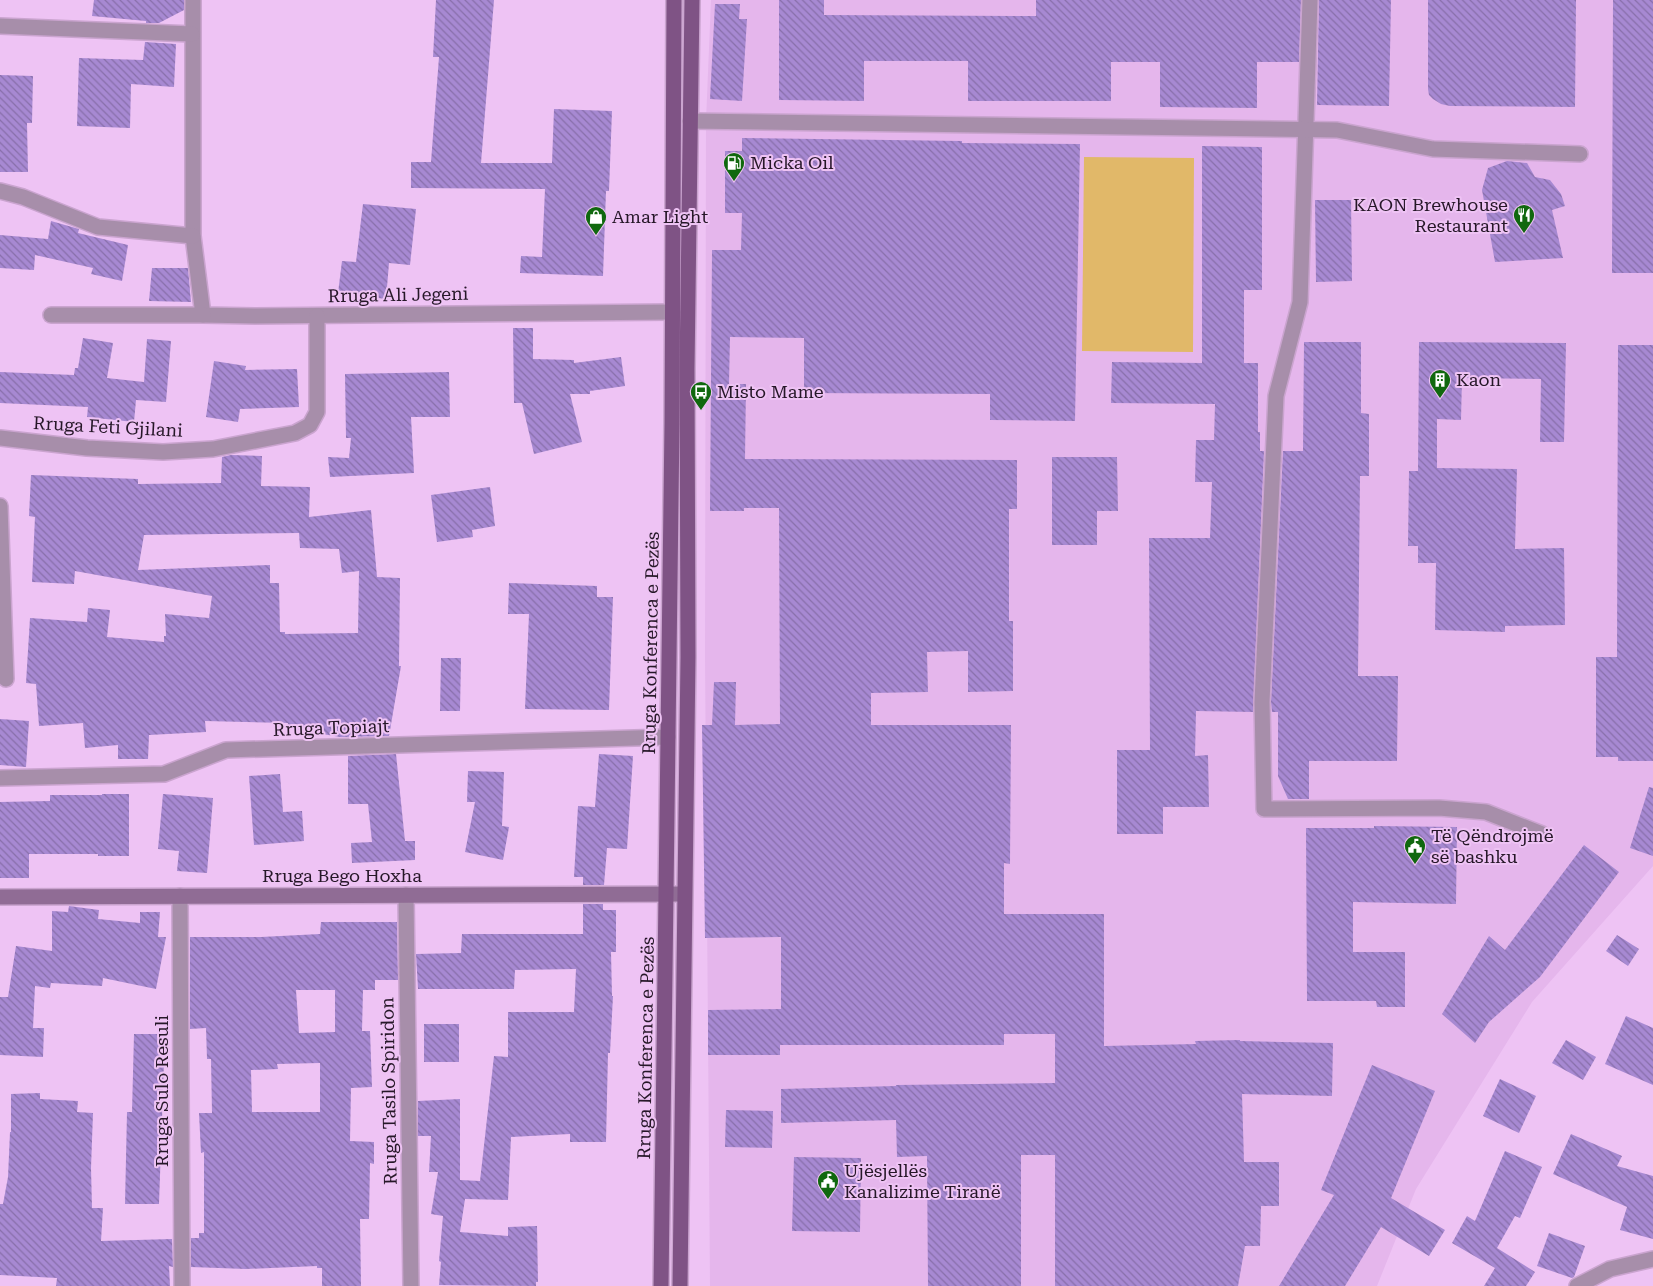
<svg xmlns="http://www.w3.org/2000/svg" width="1653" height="1286" viewBox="0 0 1653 1286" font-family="'Roboto Serif',serif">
<defs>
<pattern id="building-back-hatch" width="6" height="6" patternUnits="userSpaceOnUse" patternTransform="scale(1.25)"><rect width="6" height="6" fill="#a789d2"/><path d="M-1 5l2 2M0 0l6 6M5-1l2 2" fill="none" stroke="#886faa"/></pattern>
</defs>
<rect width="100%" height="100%" fill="#eec3f4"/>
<path fill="#e5b6ec" d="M711,0h942v866l-121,136 -116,187 -39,97h-667l-5,-629 1,-536z"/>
<path fill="#e1b869" d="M1084,157l110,1 -1,194 -111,-1z"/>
<g fill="url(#building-back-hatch)" fill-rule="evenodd">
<path d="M94,0h90v10l-25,13h-13v-2l-54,-5z"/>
<path d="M436,0h58l-13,163h71l2,-54 58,2 -3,80h-3l-3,85 -83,-3 1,-17 21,1 3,-68 -134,-1v-26h20l8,-105h-6z"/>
<path d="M779,0h45v15l212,1v-16h265l-2,62h-42v46l-97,-1v-45h-49v39h-143v-40h-104v40l-85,-1z"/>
<path d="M1319,0h72l-2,106 -72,-1z"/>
<path d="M1428,0h148l-1,107 -125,-1 -9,-2 -8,-5 -4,-4 -1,-6z"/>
<path d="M1613,0h40v273h-41z"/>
<path d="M715,4h25l-1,15h8l-5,82 -32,-2z"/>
<path d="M145,42l31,2 -2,43 -43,-3 -1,44 -53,-2 2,-68 64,2z"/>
<path d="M0,75l33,1 -1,47h-5l1,49h-28z"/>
<path d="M742,138l220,3v2l118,1 -5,277 -85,-1v-26l-186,-1v-55l-74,-1 -1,47h17l-1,75 272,1v49h-8v112h4v70l-45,1v-41l-41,1 1,40 -57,1v32h140l-1,139 -6,-1v51h100v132l92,-2 -1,-3 45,-1v1l93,2 -1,53 -90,-2 2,68h35v44h-18l-1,40h-15l-7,40h-183v-131h-34v131h-93l-1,-130 -30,1 -1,-37 -115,3v-34l115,-3v-1l159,-2v-49h-51v11h-224v10h-72v-45l73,-1v-72l-76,1 -3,-213h10l2,-43h22l-1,43 45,-1 -1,-216h-35v3h-34l2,-261h29l1,-37h-17v-62h17z"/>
<path d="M1202,146l60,1v143h-18v73h14v69h2v19h4l-11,261 -57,-1 -1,45 13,-1 1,52h-46v27h-46v-84h33l-1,-212h61l2,-56h-17l1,-42h18l1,-36 -104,-1 1,-41 90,1z"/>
<path d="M1507,161l20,2 8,14 15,3 11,14 4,12 -13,4 11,48 -68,4 -13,-72 6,-22z"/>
<path d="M1315,200h36l1,81 -36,1z"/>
<path d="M363,204l53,5 -6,56 -21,-2 -3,36 -48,-6 4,-32 14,1z"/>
<path d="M51,221l28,8 -1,4 50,12 -6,36 -31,-7 2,-6 -58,-13 -1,15 -34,-2v-33l48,4z"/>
<path d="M152,268h36l3,34 -42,-1z"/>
<path d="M513,328h20v31l41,1v3l47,-6 4,29 -35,5v3h-20l12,48 -48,12 -12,-51h-8z"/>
<path d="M83,338l30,5 -6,35 37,4 3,-43 24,2 -5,61 -30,-2 -2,22 -47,-5 1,-10 -88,-4v-31l74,3 1,-7h3z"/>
<path d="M1304,342h57v71l8,1v62h-9l-2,200h40l-1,85h-88v38h-21l-10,-23v-64h-6l-1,-10 12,-251h20z"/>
<path d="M1419,342l147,1 -2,99h-24l1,-63 -79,-1 -1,42 -24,-1v49l80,1 -2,80 49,-1 1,77 -60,1v6l-70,-2 1,-67h-18v-17h-10l1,-75h9z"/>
<path d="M1618,345h35v416h-35v-4h-22v-100h21z"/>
<path d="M214,361l32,5 -1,4 52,-1 2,38 -59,2 -2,13 -32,-5z"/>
<path d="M449,372l1,45h-39l3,56 -84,4 -2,-20 21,1 2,-20h-5l-1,-64z"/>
<path d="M231,455l31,1 -1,30 49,1 -1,30 62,-7 6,67 23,1 -1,88h2l-12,70 -49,1 -53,-9 1,-5 -83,-2 1,11 -57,3 -1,24h-30v-14l-33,3 -2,-25 -44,3 -3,-42 -10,-1 4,-65 57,4 1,-14 22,2 -3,27 57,5v-6h2l-1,-22 44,4 3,-22 -137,-25 -1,13 -42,-2 3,-65 -6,-1 2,-41 107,4v5l83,-1 1,-26zM299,533l1,15 39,1 3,24 17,-2 -1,62 -73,1v-2h-5l-1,-49h-9v-18l-132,5 6,-35z"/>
<path d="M1052,457h65l1,54h-21v34h-45z"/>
<path d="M490,487l5,39 -23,4 1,7 -36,5 -6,-47z"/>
<path d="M509,583l88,3v11h16l-4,113 -84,-1 4,-95h-21z"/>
<path d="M441,658h20l-1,53h-20z"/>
<path d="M0,719l29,2 -3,46 -26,-2z"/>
<path d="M396,754l9,87h10v19l-63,3 -1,-20 21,-1 -4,-38h-20v-48z"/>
<path d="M599,754l34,2 -6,93 -20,-1 -3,37h-21v-8h-9l4,-71 17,1z"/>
<path d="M468,771l36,1 -2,54 7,1 -6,33 -38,-8 10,-50h-8z"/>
<path d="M280,774l3,38 19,-1 2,30 -50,4 -5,-69z"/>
<path d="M1649,787l4,1v68l-23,-8z"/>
<path d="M102,794h27v62h-31v-2h-69v24h-29v-76l50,-1v-6h52z"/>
<path d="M163,794l50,4 -6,75 -30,-2 2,-20 -21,-2z"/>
<path d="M1374,826l83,1 -1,77 -103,-2v50h52v55h-28l-1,-6h-69l-1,-173h68z"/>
<path d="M1584,845l35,27 -79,105 -51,45 -14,21 -33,-29 47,-78 16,14z"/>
<path d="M583,904h20v6h13v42h-5l1,44h1l-3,57h-2l-2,89h-36v-8l-59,3 -3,63 -43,-1 -5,33 48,4v-9l29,-1 1,56h-2v4l-97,-1 2,-23 -2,-1 4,-45 -12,-2 7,-42h-9l2,-36h-13v-35l42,-2v81l20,1 14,-125 14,1v-45h66l2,-43 -61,1 -1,19h-96l-2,-35 45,-1 1,-19h121z"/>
<path d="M69,906l30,4 -1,9 42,4v-11h20l-2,25h8l-10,52 -53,-11 -1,8 -51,-3 -1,5 -15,-2 -2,42h11l-1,29 -43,-2v-58h8l8,-51 36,5v-40l16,1z"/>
<path d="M321,922h76l1,58h-23v10h-12l-1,41h8l2,56 -21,1 -1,53 24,1v22l-4,-1 -1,56h-9l1,67h-39v-18h-5v-2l-71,3 -55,-2v-29h8v-5h5v-81l-3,1 -2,-40h13l-1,-54h-4l-1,-31 -16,1v-92h71l59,-3zM296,990h39v42l-36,1zM320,1063v49h-68l-1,-42 27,-1 -1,-5z"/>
<path d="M1617,935l22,14 -11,17 -22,-15z"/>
<path d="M1626,1016l27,12v57l-48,-21z"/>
<rect x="424" y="1024" width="35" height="38"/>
<path d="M134,1034h31l-6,170h-34l2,-92h5z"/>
<path d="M1566,1040l30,17 -13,23 -31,-17z"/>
<path d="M1372,1065l63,26 -44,107 54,32 -16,26 -48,-29 -36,59h-66l55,-91 -13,-5z"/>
<path d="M1500,1079l36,17 -17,37 -36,-17z"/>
<path d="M40,1093v6l38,2 -1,11 16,1 -2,55 1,40h11l-2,33 71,-2 1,28 -4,-1 1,20h-114l1,-8 -57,-3v-71h3l5,-27 2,-45h1v-38z"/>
<path d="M726,1110l47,1 -1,37 -47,-1z"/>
<path d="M1571,1134l51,22 -5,10 36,10v63l-33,-9 7,-23 -74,-33z"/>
<path d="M1505,1151l37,16 -22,51 -5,-2 -18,32 38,24 -9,14h-42l11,-18 -43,-25 15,-27 8,5z"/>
<path d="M794,1157l67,1 -1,74 -68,-1z"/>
<path d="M1549,1233l36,13 -11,31 -2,1 -35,-12z"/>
</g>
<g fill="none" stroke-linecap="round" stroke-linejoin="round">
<g stroke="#caa4cf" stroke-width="18">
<g id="street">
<path d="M193,0v236l10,79 52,1 418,-4"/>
<path d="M1310,0l-10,302 -24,94 -14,306 2,107 175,-1 47,4 56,22"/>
<path d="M0,26l192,8"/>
<path d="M690,121l647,9 96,19 147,5"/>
<path d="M0,191l23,6 75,30 95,9"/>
<path d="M51,315h152"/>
<path d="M0,438l87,10 76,4 50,-3 82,-16 15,-8 7,-13v-96"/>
<path d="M0,506l6,173"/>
<path d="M0,778l164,-4 62,-24 442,-13"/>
<path d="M406,895l5,391"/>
<path d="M180,896l2,390"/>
<path d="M1577,1286l33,-17 43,-10"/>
</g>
</g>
<g stroke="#caa4cf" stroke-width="18">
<path id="secondary" d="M0,897l684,-3"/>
</g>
<g stroke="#caa4cf" stroke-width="18">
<g id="primary">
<path d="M661,1286l11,-863 2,-423"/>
<path d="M680,1286l8,-629 -1,-288 5,-369"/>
</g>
</g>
<use href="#street" stroke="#a78eaa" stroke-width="15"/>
<use href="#secondary" stroke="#906c95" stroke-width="15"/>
<use href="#primary" stroke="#7f5385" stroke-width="15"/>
</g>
<defs>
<g id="fuel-pin" transform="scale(1.125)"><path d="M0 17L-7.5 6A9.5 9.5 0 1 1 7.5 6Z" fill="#10680e" stroke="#eec3f4"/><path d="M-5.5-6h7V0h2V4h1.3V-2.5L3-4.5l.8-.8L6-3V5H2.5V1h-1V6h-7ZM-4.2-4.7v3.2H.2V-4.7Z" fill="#fff"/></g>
<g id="restaurant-pin" transform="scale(1.125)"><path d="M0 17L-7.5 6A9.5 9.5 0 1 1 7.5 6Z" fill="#10680e" stroke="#eec3f4"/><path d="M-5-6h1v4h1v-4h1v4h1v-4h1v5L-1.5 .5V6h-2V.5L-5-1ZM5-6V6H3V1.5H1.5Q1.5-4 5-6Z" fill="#fff"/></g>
<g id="shop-pin" transform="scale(1.125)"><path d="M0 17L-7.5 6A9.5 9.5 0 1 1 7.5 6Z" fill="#10680e" stroke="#eec3f4"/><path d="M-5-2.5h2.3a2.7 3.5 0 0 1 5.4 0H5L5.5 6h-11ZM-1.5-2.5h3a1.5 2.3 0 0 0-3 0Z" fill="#fff"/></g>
<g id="building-pin" transform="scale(1.125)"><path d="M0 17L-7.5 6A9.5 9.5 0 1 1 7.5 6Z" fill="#10680e" stroke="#eec3f4"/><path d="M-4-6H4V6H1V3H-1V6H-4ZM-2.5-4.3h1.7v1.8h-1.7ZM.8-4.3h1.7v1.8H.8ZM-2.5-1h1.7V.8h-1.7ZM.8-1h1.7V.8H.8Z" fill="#fff"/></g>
<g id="bus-pin" transform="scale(1.125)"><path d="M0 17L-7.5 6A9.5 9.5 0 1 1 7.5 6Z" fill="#10680e" stroke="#eec3f4"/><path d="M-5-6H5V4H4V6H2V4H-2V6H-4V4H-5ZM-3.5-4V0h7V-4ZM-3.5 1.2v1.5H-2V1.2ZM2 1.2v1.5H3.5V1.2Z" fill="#fff"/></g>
<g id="civic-pin" transform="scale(1.125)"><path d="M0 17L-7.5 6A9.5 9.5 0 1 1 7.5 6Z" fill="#10680e" stroke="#eec3f4"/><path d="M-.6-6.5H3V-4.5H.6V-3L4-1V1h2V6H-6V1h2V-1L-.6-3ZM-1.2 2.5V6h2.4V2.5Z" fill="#fff"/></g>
</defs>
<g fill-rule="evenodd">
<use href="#fuel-pin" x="734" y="163"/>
<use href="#restaurant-pin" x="1524" y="215"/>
<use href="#shop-pin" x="596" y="217"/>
<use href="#building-pin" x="1440" y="380"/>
<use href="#bus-pin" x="701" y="392"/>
<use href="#civic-pin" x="1415" y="846"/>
<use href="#civic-pin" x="828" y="1181"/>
</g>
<g text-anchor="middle" stroke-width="4" stroke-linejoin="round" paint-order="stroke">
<g font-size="18" fill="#261728" stroke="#eec3f4" text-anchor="start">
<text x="750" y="169">Micka Oil</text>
<text x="1508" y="211" text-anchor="end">KAON Brewhouse<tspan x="1508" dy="21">Restaurant</tspan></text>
<text x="612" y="223">Amar Light</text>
<text x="1456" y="386">Kaon</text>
<text x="717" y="398">Misto Mame</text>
<text x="1431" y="842">Të Qëndrojmë<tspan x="1431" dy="21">së bashku</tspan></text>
<text x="844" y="1177">Ujësjellës<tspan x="844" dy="21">Kanalizime Tiranë</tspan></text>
</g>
<g font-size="18" fill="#261728" stroke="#eec3f4">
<text transform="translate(398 295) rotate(-1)" y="6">Rruga Ali Jegeni</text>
<text transform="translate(108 427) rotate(3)" y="6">Rruga Feti Gjilani</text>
<text transform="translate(651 643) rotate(-89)" y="6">Rruga Konferenca e Pezës</text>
<text transform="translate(331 728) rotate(-2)" y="6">Rruga Topiajt</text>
<text x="342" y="882">Rruga Bego Hoxha</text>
<text transform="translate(646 1048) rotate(-89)" y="6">Rruga Konferenca e Pezës</text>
<text transform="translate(162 1091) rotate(-90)" y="6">Rruga Sulo Resuli</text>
<text transform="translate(389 1091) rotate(-91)" y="6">Rruga Tasilo Spiridon</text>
</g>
</g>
</svg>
